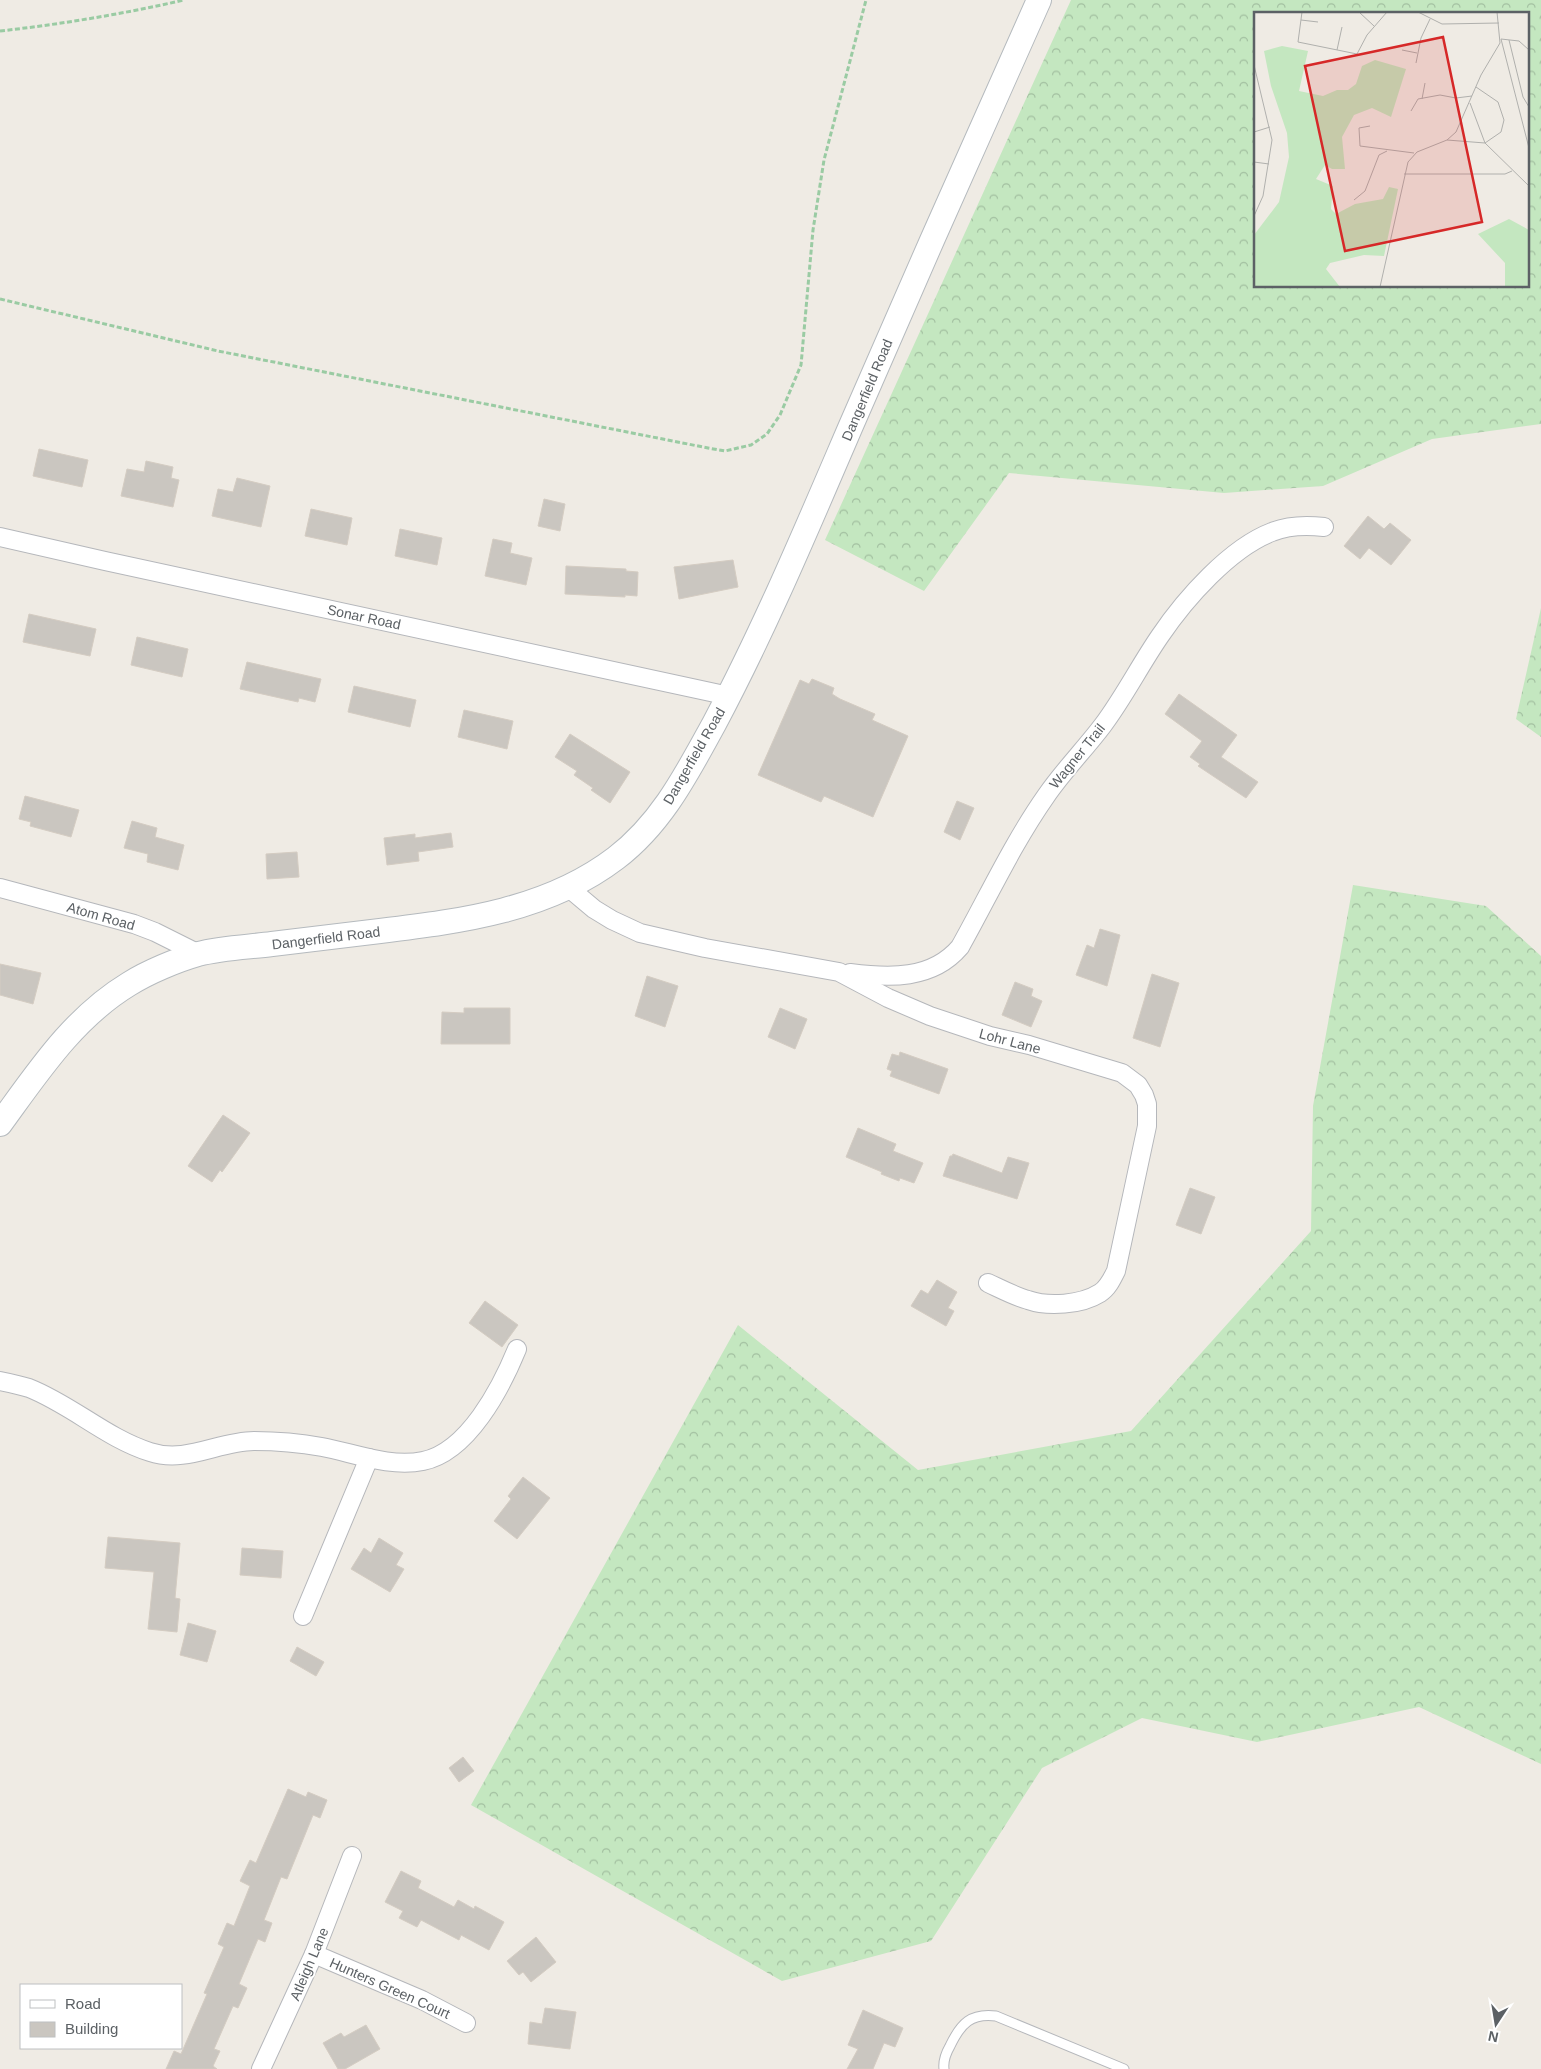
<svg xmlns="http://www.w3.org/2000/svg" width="1541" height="2069" viewBox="0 0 1541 2069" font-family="Helvetica,sans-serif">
<defs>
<pattern id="forest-crowns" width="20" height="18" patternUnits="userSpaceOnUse" patternTransform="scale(1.25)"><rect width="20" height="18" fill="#c4e7c0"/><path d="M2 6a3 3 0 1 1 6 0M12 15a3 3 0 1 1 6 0" fill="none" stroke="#a2bfa0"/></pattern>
</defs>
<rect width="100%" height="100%" fill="#efebe4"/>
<g fill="url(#forest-crowns)" fill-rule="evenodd">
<path d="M1071,0h470v424l-109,15 -109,47 -99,7 -215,-20 -85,118 -99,-51zM1255,14h272v272h-272z"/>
<path d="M1541,608v129l-25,-18z"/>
<path d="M1353,885l133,21 55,50v808l-122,-57 -162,35 -115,-24 -100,50 -111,173 -149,40 -311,-176 267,-480 180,145 213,-39 180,-200 2,-125z"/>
</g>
<g fill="#cac6c0" stroke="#d4ccc2">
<path d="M39,449l49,11 -6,27 -49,-11z"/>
<path d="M146,461l27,6 -2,11 8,2 -6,27 -52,-11 6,-27 17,3z"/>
<path d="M237,478l33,8 -9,41 -49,-11 6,-27 15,3z"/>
<path d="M544,499l21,5 -5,27 -22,-5z"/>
<path d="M311,509l41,9 -5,27 -42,-9z"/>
<path d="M1368,516l16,13 6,-6 21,17 -20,25 -22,-17 -9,11 -16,-13z"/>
<path d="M400,529l42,9 -5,27 -42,-9z"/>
<path d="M493,539l19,4 -2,10 22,5 -6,27 -41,-9z"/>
<path d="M733,560l5,27 -59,12 -5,-32z"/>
<path d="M566,566l60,3v2l12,1 -1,24 -12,-1v2l-60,-3z"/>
<path d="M29,614l67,15 -6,27 -67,-14z"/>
<path d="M137,637l51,12 -6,28 -51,-12z"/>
<path d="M247,662l74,17 -6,23 -16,-4 -1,4 -58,-13z"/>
<path d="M812,679l22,9 -2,6 8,5 35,15 -3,6 36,16 -35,81 -49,-21 -3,6 -63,-27 42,-95 9,4z"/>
<path d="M354,686l62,14 -6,27 -62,-15z"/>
<path d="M1179,694l58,41 -16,22 37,25 -12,16 -48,-32 2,-2 -10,-7 12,-16 -37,-27z"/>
<path d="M464,710l49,11 -6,28 -49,-12z"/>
<path d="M570,734l60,38 -20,31 -19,-13 2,-2 -19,-13 3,-4 -22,-14z"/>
<path d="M25,796l54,14 -8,27 -41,-11 1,-4 -12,-3z"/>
<path d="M957,801l17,7 -14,32 -16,-8z"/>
<path d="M132,821l25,7 -2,9 29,8 -6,25 -31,-8 1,-8 -24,-6z"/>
<path d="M451,833l2,14 -35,5 1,9 -32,4 -3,-27 31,-4v4z"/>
<path d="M297,852l2,25 -32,2 -1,-25z"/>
<path d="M1100,929l20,6 -13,51 -31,-11 11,-30 7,3z"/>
<path d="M0,964l41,9 -8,31 -33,-9z"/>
<path d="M1152,974l27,9 -19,64 -27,-9z"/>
<path d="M647,976l31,10 -13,41 -30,-11z"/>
<path d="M1015,982l18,7 -2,7 11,5 -11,26 -29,-12z"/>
<path d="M464,1008h46v36h-69l1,-32 22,1z"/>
<path d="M780,1008l27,11 -12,30 -27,-12z"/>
<path d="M900,1052l48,17 -9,25 -49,-18 2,-5 -5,-2 5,-15 7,2z"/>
<path d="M223,1115l27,18 -28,39 -2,-2 -8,12 -24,-16z"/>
<path d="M858,1128l38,16 -3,7 30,12 -9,20 -14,-5 -1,3 -18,-7 1,-2 -36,-15z"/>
<path d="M953,1154l49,19 6,-16 21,6 -12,36 -74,-23 7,-20h2z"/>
<path d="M1190,1188l25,9 -14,37 -25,-9z"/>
<path d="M937,1280l20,12 -9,16 6,3 -8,15 -35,-20 10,-16 7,4z"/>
<path d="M485,1301l33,24 -16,22 -33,-24z"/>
<path d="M523,1477l27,21 -33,41 -23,-18 17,-22 -3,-3z"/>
<path d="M108,1537l72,6 -5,55 5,1 -3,33 -29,-3 6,-57 -49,-4z"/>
<path d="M379,1538l24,15 -7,12 8,4 -14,23 -39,-23 13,-21 7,5z"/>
<path d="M242,1548l41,3 -2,27 -41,-3z"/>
<path d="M188,1623l28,8 -9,31 -27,-7z"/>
<path d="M297,1647l27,15 -8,14 -26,-15z"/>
<path d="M463,1757l11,14 -15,11 -10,-14z"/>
<path d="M288,1789l18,8 2,-5 19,8 -7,18 -7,-3 -26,64 -6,-2 -17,43 8,3 -7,19 -7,-3 -19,45 8,4 -9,20 -5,-2 -19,43 6,2 -7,15 4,3h-51l8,-18 7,3 26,-60 -3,-1 20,-46 -6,-3 9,-21 7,3 16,-40 -10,-5 10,-21 6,3z"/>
<path d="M401,1871l20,10 -3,7 36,19 4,-7 16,9 1,-3 29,16 -15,28 -28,-15 -2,5 -38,-20 -4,7 -18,-9 4,-7 -18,-9z"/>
<path d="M536,1937l20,25 -25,20 -8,-10 -4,3 -12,-14z"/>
<path d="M545,2008l31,4 -6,37 -42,-5 2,-22 12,2z"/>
<path d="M863,2010l40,18 -8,19 -11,-4 -11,26h-26l11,-20 -10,-4z"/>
<path d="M366,2025l14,24 -35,20h-7l-15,-26 18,-10 3,4z"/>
</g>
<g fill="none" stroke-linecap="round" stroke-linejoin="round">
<g stroke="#b5b7bb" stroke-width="11">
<path id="lane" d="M944,2069c-1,-8 2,-16 6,-23 11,-23 21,-33 46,-30l128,53"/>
</g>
<g stroke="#b5b7bb" stroke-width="20">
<g id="street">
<path d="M0,537l105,24 624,135"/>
<path d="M0,888l134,36 21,8 44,22"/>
<path d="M569,888l25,21 18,11 28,13 65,15 134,24 49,26 42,18 60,20 39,9 93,28 16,12 6,10 3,9v22l-31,145c-4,8 -8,17 -16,22 -19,12 -52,14 -72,7 -14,-4 -27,-11 -40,-17"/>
<path d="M850,973c39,5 82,7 110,-26 28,-50 53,-104 86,-151 17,-25 39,-47 57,-71 21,-28 37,-60 57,-89 25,-37 70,-88 112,-104 17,-7 35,-7 52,-5"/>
<path d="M0,1381c10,2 20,4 29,7 43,17 77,50 121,64 36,12 69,-11 104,-11 22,0 46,2 68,6 32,6 68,21 101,14 45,-9 78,-73 94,-112"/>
<path d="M303,1616l66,-158"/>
<path d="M314,1954l108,46 44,23"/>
<path d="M261,2069l53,-115 38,-98"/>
</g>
</g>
<g stroke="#b5babe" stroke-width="26">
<path id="secondary" d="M0,1124c38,-52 73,-106 129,-140 19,-12 48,-24 69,-30 23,-6 50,-7 74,-10 36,-4 72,-9 108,-13 83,-10 168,-21 236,-73 46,-35 71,-85 98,-134 51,-96 93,-196 136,-296 62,-143 125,-286 189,-428"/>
</g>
<g stroke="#9acba3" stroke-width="3" stroke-dasharray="5 2.5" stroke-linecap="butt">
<path d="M0,31c62,-7 123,-17 184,-31"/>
<path d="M0,299l218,52 490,97 17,3 26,-6 16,-11 13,-19 21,-50 12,-135 11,-70 42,-160"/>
</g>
<use href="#lane" stroke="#fff" stroke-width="9"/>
<use href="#street" stroke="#fff" stroke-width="18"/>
<use href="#secondary" stroke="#fff" stroke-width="24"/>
</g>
<g text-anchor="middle" stroke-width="4" stroke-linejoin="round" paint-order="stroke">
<g font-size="14" fill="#5c6165" stroke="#fff">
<text transform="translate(867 390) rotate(-67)" y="5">Dangerfield Road</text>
<text transform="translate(364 617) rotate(12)" y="5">Sonar Road</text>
<text transform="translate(694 756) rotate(-60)" y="5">Dangerfield Road</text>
<text transform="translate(1077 756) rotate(-51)" y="5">Wagner Trail</text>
<text transform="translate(101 916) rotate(16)" y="5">Atom Road</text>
<text transform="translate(326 938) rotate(-7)" y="5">Dangerfield Road</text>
<text transform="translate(1010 1041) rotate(15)" y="5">Lohr Lane</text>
<text transform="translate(309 1964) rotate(-67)" y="5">Atleigh Lane</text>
<text transform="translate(390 1988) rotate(24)" y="5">Hunters Green Court</text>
</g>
</g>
<g transform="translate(1254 12)">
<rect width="275" height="275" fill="#efebe4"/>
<path d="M28,34l26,5 -9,40 24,5 14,-6h11l8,-6 6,-18 13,-6 31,9 -15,48 -19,-9 -18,7 -12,22 3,32h-13l-7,-4 -9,14 17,7 -2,23 5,5 19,-10 28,-5 6,-12 9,2 -14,67 -20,-1 -34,8 -4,6 14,18h-86v-52l25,-33 10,-45 -2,-24 -16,-47 -7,-35zM255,207l20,11v57h-24v-24l-27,-29z" fill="#c4e7c0"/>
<path fill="none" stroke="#b0b0ad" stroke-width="1" d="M48,0l-4,30 59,12 10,-19 20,-23M105,0l15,14M164,0l24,12 57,-1M47,8l17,2M255,28l14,57 6,10M83,38l5,-23M148,38l15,3M275,38l-10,-9 -18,-2 28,109M162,51l5,-25 9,-19M0,53l18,75 -9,56 -9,20M168,87l3,-16M216,91l15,40 44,43M157,99l7,-12 22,-4 16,3 16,-2M116,114l-11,2 1,18 54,7M0,120l16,-5M193,128l38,3 16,-11 3,-12 -6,-18 -22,-15M0,150l15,2M150,162h101l7,-3M100,188l11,-9 14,-36 8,-4M126,275l28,-125 9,-10 30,-12 9,-8 25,-57 19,-32 -3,-31"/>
<path fill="#d62828" fill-opacity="0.15" stroke="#d62828" stroke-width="2.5" d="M189,25l39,185 -137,29 -40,-185z"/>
<rect width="275" height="275" fill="none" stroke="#5c6165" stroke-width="2.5"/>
</g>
<rect x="20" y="1984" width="162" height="65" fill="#ffffff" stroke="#bec0c1"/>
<rect x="30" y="2000" width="25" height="8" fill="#ffffff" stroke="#bec0c1"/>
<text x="65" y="2009" font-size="15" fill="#5c6165">Road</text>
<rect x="30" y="2022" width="25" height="15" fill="#cac6c0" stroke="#bec0c1"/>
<text x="65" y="2034" font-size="15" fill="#5c6165">Building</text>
<g transform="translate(1496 2024) rotate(192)" stroke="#ffffff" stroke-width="4" paint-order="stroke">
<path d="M0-4L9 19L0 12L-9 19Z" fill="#5c6165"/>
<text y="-8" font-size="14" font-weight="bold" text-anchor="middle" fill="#5c6165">N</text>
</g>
</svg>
